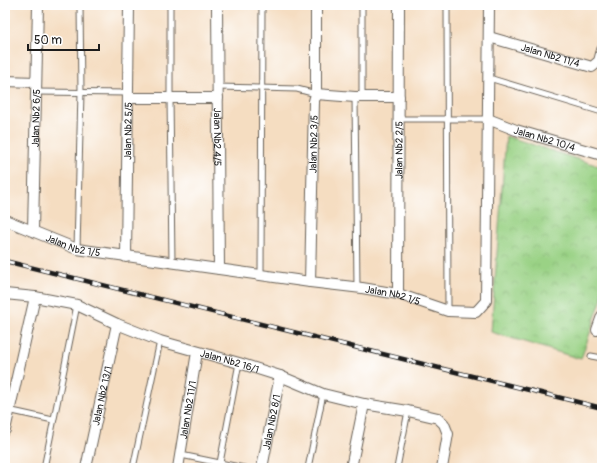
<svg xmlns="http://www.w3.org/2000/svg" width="607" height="473" viewBox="0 0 607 473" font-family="Pangolin,sans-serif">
<defs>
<pattern id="park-crowns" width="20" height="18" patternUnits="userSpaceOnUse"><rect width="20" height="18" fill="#9ad285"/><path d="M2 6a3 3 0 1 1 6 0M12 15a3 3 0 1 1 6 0" fill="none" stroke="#84b472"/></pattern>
</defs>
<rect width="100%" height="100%" fill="#fff"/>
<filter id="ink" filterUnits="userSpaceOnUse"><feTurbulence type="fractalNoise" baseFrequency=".025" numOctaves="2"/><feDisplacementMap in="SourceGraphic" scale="8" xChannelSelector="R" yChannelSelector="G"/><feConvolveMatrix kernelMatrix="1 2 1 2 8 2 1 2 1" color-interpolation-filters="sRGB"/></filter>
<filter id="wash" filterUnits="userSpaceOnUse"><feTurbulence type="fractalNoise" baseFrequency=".012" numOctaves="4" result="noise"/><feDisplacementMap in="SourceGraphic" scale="16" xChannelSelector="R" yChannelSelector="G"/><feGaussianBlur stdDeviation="0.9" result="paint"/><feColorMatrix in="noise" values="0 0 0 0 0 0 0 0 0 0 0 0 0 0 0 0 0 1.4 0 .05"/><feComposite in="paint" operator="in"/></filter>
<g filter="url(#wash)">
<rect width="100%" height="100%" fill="#f5ddc1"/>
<path fill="url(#park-crowns)" stroke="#5b7750" d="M506,136l96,31v131l-21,61 -90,-27z"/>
</g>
<g filter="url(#ink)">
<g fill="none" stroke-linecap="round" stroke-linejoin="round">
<g stroke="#686056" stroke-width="7">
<g id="lane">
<path d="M170,5v92l2,166"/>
<path d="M362,5v92"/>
<path d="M447,5l1,306"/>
<path d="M489,78l113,34"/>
<path d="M217,87l80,2 19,5"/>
<path d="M36,92l93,1"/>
<path d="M355,97l2,191"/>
<path d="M399,119h89"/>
<path d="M77,249l4,-157 -1,-87"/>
<path d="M261,275l1,-270"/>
<path d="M591,356l11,2"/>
<path d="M8,410l45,10"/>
<path d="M181,455l63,13"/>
<path d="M44,468l33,-163"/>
<path d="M133,468l27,-127"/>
<path d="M219,468l20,-105"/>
<path d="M308,468l15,-74"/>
<path d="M397,468l11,-57"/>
</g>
</g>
<g stroke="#686056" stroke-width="12">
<g id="street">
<path id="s1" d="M217,5l2,264"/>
<path id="s2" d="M489,37l103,30 7,-6 3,-11"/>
<path d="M5,81l31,1"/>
<path d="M316,94l39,3h44"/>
<path d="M129,98h89"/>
<path id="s3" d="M488,119l28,11 86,25"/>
<path id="s4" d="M5,220l72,29 233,33 52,6 36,6 50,17 28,1 10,-11 3,-296"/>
<path id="s5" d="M33,230l5,-225"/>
<path id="s6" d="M126,257l3,-252"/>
<path id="s7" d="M310,282l4,-181 2,-7v-89"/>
<path id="s8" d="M5,294l30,3 42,8 40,19 43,17 79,22 41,13 43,18 41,10 44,7 30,7 6,6 4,10 -6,34"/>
<path id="s9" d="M398,294l1,-289"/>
<path d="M597,330l5,-14"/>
<path d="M5,430l30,-133"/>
<path id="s10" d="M86,468l31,-144"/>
<path id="s11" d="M178,468l19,-116"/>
<path id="s12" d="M262,468l18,-92"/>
<path d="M351,468l13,-64"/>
</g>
</g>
<use href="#lane" stroke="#fff" stroke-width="5"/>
<use href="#street" stroke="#fff" stroke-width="10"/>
<g stroke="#1c1c1c" stroke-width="4.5">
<path id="rail" d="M5,261l597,147"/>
</g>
<use href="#rail" stroke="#fff" stroke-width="3" stroke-dasharray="9" stroke-linecap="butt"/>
</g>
</g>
<g text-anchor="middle" stroke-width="3" stroke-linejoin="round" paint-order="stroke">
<g font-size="10" fill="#1c1c1c" stroke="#fff">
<text dy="4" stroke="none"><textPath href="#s2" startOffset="64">Jalan Nb2 11/4</textPath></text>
<text dy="4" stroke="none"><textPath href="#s5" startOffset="112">Jalan Nb2 6/5</textPath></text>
<text dy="4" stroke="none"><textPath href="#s6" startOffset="126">Jalan Nb2 5/5</textPath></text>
<text dy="4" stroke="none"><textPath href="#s1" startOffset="132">Jalan Nb2 4/5</textPath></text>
<text dy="4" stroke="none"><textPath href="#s3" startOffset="60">Jalan Nb2 10/4</textPath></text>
<text dy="4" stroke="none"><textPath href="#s7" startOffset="138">Jalan Nb2 3/5</textPath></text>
<text dy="4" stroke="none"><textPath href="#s9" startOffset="144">Jalan Nb2 2/5</textPath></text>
<text dy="4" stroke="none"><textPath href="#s4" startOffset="73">Jalan Nb2 1/5</textPath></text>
<text dy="4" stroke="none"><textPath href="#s4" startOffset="397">Jalan Nb2 1/5</textPath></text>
<text dy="4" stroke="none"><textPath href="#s8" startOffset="236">Jalan Nb2 16/1</textPath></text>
<text dy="4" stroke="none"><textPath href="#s10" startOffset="74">Jalan Nb2 13/1</textPath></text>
<text dy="4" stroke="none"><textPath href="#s11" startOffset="59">Jalan Nb2 11/1</textPath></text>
<text dy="4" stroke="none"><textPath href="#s12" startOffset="47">Jalan Nb2 8/1</textPath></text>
</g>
</g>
<rect width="607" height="473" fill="none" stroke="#fff" stroke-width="20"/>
<path d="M28 44v6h71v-6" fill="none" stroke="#1c1c1c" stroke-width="2"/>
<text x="34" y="44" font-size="12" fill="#1c1c1c" stroke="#ffffff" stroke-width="3" paint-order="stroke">50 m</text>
</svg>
